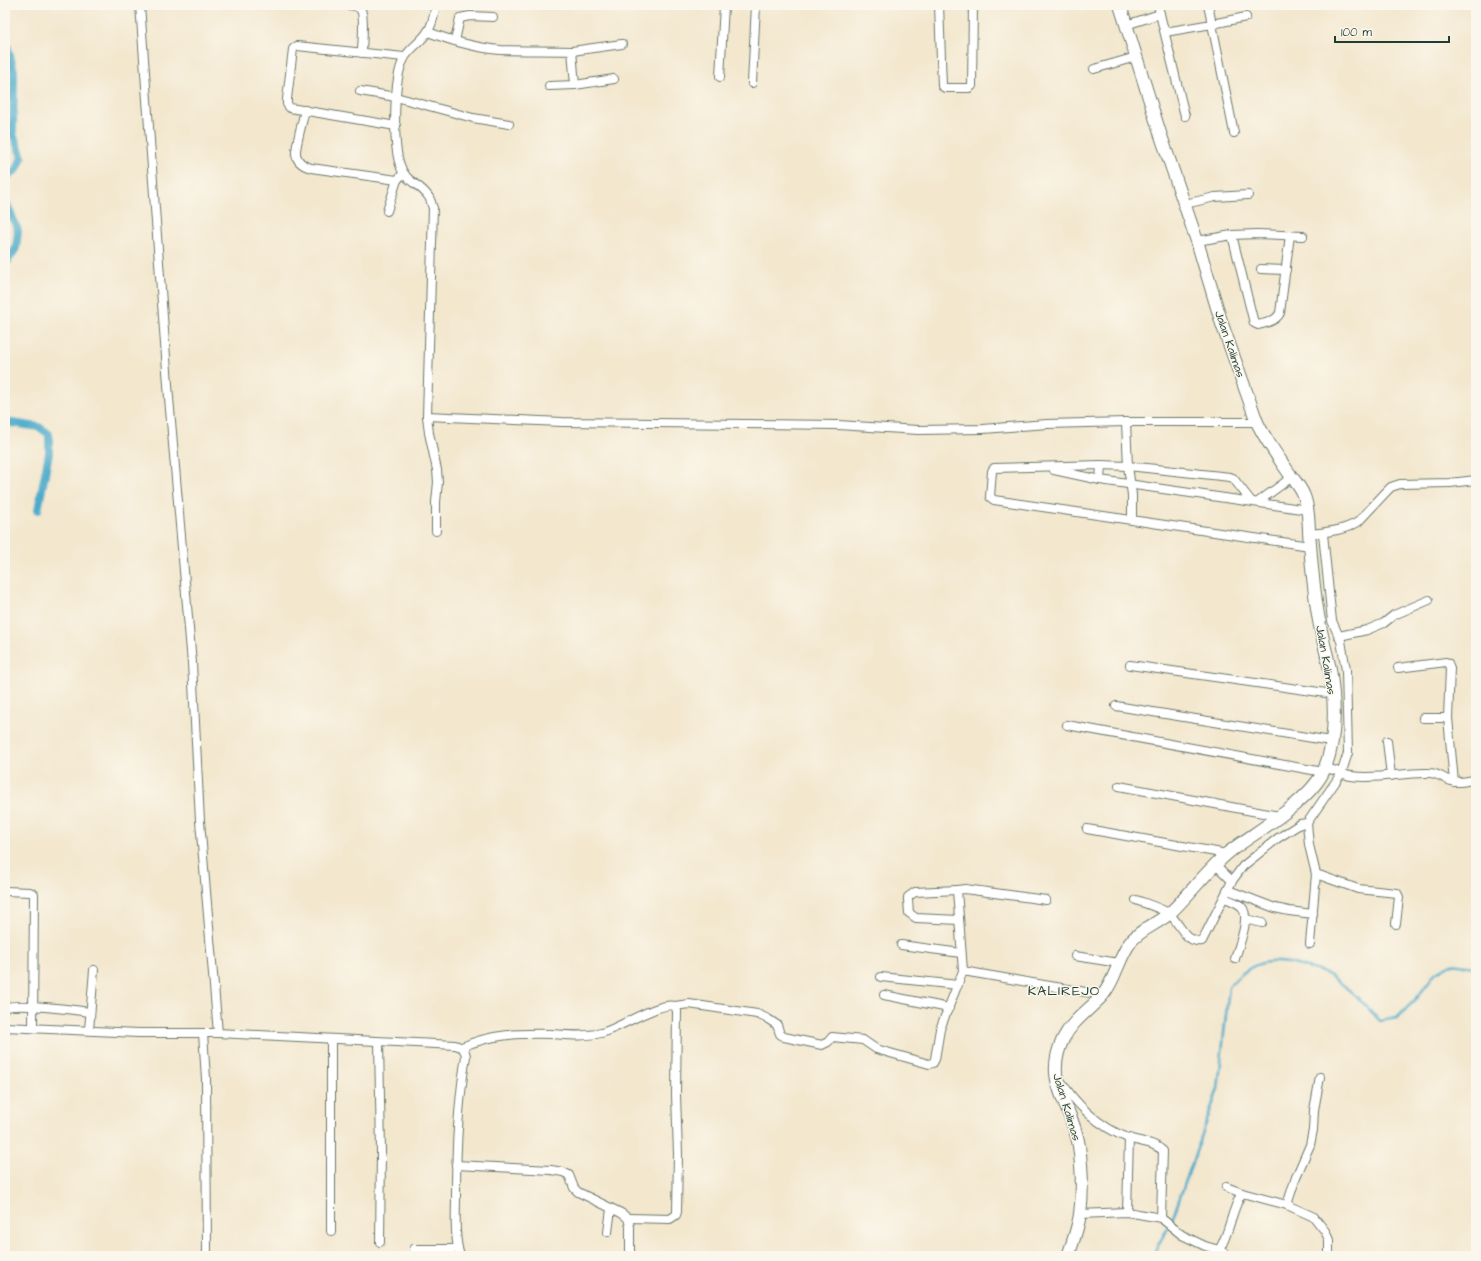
<svg xmlns="http://www.w3.org/2000/svg" width="1481" height="1261" viewBox="0 0 1481 1261" font-family="'Architects Daughter',sans-serif">
<rect width="100%" height="100%" fill="#fbf7ec"/>
<filter id="ink" filterUnits="userSpaceOnUse"><feTurbulence type="fractalNoise" baseFrequency=".025" numOctaves="2"/><feDisplacementMap in="SourceGraphic" scale="8" xChannelSelector="R" yChannelSelector="G"/><feConvolveMatrix kernelMatrix="1 2 1 2 8 2 1 2 1" color-interpolation-filters="sRGB"/></filter>
<filter id="wash" filterUnits="userSpaceOnUse"><feTurbulence type="fractalNoise" baseFrequency=".012" numOctaves="4" result="noise"/><feDisplacementMap in="SourceGraphic" scale="16" xChannelSelector="R" yChannelSelector="G"/><feGaussianBlur stdDeviation="0.9" result="paint"/><feColorMatrix in="noise" values="0 0 0 0 0 0 0 0 0 0 0 0 0 0 0 0 0 1.4 0 .05"/><feComposite in="paint" operator="in"/></filter>
<g filter="url(#wash)">
<rect width="100%" height="100%" fill="#f3e7ce"/>
<g fill="none" stroke-linecap="round" stroke-linejoin="round">
<path stroke="#4babca" stroke-width="2.5" d="M1152,1256l20,-36 46,-131 11,-102c24,-29 44,-30 79,-19 7,2 16,4 23,8 19,13 34,28 49,45l17,-3 20,-20 18,-25 16,-9 25,3"/>
<g stroke="#4babca" stroke-width="8">
<path d="M5,38l9,33 -1,63 9,23 -5,12 -12,9"/>
<path d="M5,199l13,32 -2,17 -11,17"/>
<path d="M5,422l34,5 10,7v19l-11,57"/>
</g>
</g>
</g>
<g filter="url(#ink)">
<g fill="none" stroke-linecap="round" stroke-linejoin="round">
<g stroke="#69786a" stroke-width="10">
<g id="street">
<path d="M140,5l29,393 23,265 8,158 18,212"/>
<path d="M349,5c5,1 9,1 12,5 4,8 1,33 1,43"/>
<path d="M436,5c-2,9 -3,19 -8,26 -6,11 -19,17 -24,28 -11,19 -11,86 -4,106 5,17 19,18 28,31 3,3 3,8 5,12l-6,208 135,6 276,3 80,5 65,-1 64,-5 79,-2h131"/>
<path d="M939,5l3,81 3,2h24l3,-2 1,-81"/>
<path d="M1160,14l25,102"/>
<path d="M1126,25l34,-11 -2,-9"/>
<path d="M428,32c24,9 47,16 73,18 23,1 48,0 71,1l3,34 -26,1"/>
<path d="M1165,32l47,-8 -4,-19"/>
<path d="M455,41l5,-23 10,-2 23,1"/>
<path d="M572,51l50,-7"/>
<path d="M1094,69l42,-12"/>
<path d="M720,77l4,-72"/>
<path d="M752,83l4,-78"/>
<path d="M575,85l39,-6"/>
<path d="M360,91l36,6 77,21 36,6"/>
<path d="M305,110c-2,10 -10,37 -9,44 1,8 8,12 15,14l86,12 6,-6"/>
<path d="M396,126l-106,-18 -3,-4v-5l6,-50 4,-3 107,11"/>
<path d="M1234,133l-22,-109 34,-7"/>
<path d="M1185,204l30,-7 33,-2"/>
<path d="M387,211l10,-31"/>
<path d="M1232,235l25,-1 46,2"/>
<path d="M1197,241l35,-6 22,88 4,2c8,-2 18,-4 22,-12l10,-78"/>
<path d="M1261,269l25,1"/>
<path d="M427,416l2,17 8,37 1,12 -2,20v29"/>
<path d="M1126,422l2,44 4,29v24"/>
<path d="M1101,465l-1,15 208,30"/>
<path d="M1054,470l46,10"/>
<path d="M1251,501l-18,-23 -3,-1 -102,-11 -27,-1 -107,3 -2,3 -2,26 4,3 316,46"/>
<path d="M1258,502l34,-25"/>
<path d="M1309,534c17,-2 34,-3 49,-12l28,-30 5,-5 9,-3 50,-1 26,-3"/>
<path d="M1339,636l28,-6 17,-7 10,-8 35,-15"/>
<path d="M1130,665l203,29"/>
<path d="M1398,668l48,-6 2,1 2,5 -2,50"/>
<path d="M1116,706l215,35"/>
<path d="M1423,718h25l6,64"/>
<path d="M1067,725l256,47"/>
<path d="M1387,741l4,35"/>
<path d="M1325,768c10,1 17,7 26,8 26,4 52,-4 78,-3 7,0 11,3 17,6 9,5 20,3 30,0"/>
<path d="M1119,786l160,30"/>
<path d="M1087,829l140,25"/>
<path d="M1216,865l16,16"/>
<path d="M1316,874l42,15 39,4 2,4 -3,27"/>
<path d="M957,890l-42,2 -7,5v3l1,13 7,5 43,2"/>
<path d="M1228,890l47,18 14,3 24,3"/>
<path d="M5,891l25,1 4,2 -1,134"/>
<path d="M1224,898c6,2 12,4 17,8 11,10 -3,41 -6,53"/>
<path d="M1136,900c11,4 22,7 32,13 11,7 16,31 34,28l30,-60 11,-15 35,-28 22,-14 7,-1"/>
<path d="M1246,919l16,4"/>
<path d="M1310,944l6,-70 -7,-29 -2,-22 34,-49 7,-21 -2,-83 -5,-29 -9,-20 -9,-87"/>
<path d="M901,945l60,8"/>
<path d="M1075,956l44,7"/>
<path d="M963,971l-6,-81 8,-1 81,11"/>
<path d="M881,977l77,8"/>
<path d="M884,995l65,13"/>
<path d="M675,1006l14,-2 68,10 11,5 9,6 3,9 4,3 38,8 6,-3 4,-5 31,3 13,9 53,15 4,-1 2,-4 5,-30 23,-58 140,24"/>
<path d="M5,1008c8,-6 71,2 85,4"/>
<path d="M5,1027l134,6h79l237,12c7,2 10,4 11,11 -8,47 -10,91 -10,139 0,20 -2,41 4,61"/>
<path d="M89,1030l5,-60"/>
<path d="M203,1033l3,46 1,177"/>
<path d="M379,1042l2,110 -1,90"/>
<path d="M462,1047c29,-13 59,-14 90,-13 16,1 33,3 49,-1 17,-4 59,-32 74,-27l2,5 -1,84 2,59 -1,58 -1,3 -6,4 -42,-1"/>
<path d="M1059,1078c16,26 40,49 69,60 12,4 26,4 35,13l-2,67"/>
<path d="M456,1165l95,5 12,2 6,3 5,13 4,4 43,21 7,5 2,9v29"/>
<path d="M1226,1187l16,6"/>
<path d="M1287,1205l9,-28 14,-32 3,-15 1,-20 6,-33"/>
<path d="M1127,1212l2,-74"/>
<path d="M1080,1214l47,-2 34,6 21,17 23,11 14,4 10,6"/>
<path d="M331,1231v-192"/>
<path d="M608,1232l3,-23"/>
<path d="M414,1249h44"/>
<path d="M1219,1250c11,-17 12,-40 23,-57l45,12 27,12 11,14 4,9v16"/>
</g>
</g>
<g stroke="#69786a" stroke-width="14">
<path id="secondary" d="M1068,1256c5,-14 10,-28 12,-42 3,-22 2,-46 -1,-68 -6,-41 -37,-63 -16,-107 9,-18 26,-29 39,-43 14,-16 16,-39 30,-56 11,-12 27,-17 39,-28 20,-19 37,-43 58,-60 26,-20 82,-51 95,-82 13,-30 11,-69 6,-101 -3,-14 -7,-28 -10,-43 -5,-26 -8,-55 -10,-82 -2,-16 0,-33 -6,-48 -3,-8 -8,-14 -13,-20 -12,-18 -25,-35 -34,-54l-35,-98 -25,-83 -38,-111 -39,-125"/>
</g>
<use href="#street" stroke="#fff" stroke-width="8"/>
<use href="#secondary" stroke="#fff" stroke-width="12"/>
</g>
</g>
<g text-anchor="middle" stroke-width="3" stroke-linejoin="round" paint-order="stroke">
<g font-size="12" fill="#1f3d34" stroke="#fbf7ec">
<text transform="translate(1230 344) rotate(71)" y="4">Jalan Kalimas</text>
<text transform="translate(1326 660) rotate(80)" y="4">Jalan Kalimas</text>
<text transform="translate(1067 1107) rotate(73)" y="4">Jalan Kalimas</text>
</g>
<g font-size="14" letter-spacing="1" fill="#1f3d34" stroke="#fbf7ec">
<text x="1064" y="995">KALIREJO</text>
</g>
</g>
<rect width="1481" height="1261" fill="none" stroke="#fbf7ec" stroke-width="20"/>
<path d="M1335 36v6h114v-6" fill="none" stroke="#1f3d34" stroke-width="2"/>
<text x="1341" y="36" font-size="12" fill="#1f3d34" stroke="#fbf7ec" stroke-width="3" paint-order="stroke">100 m</text>
</svg>
